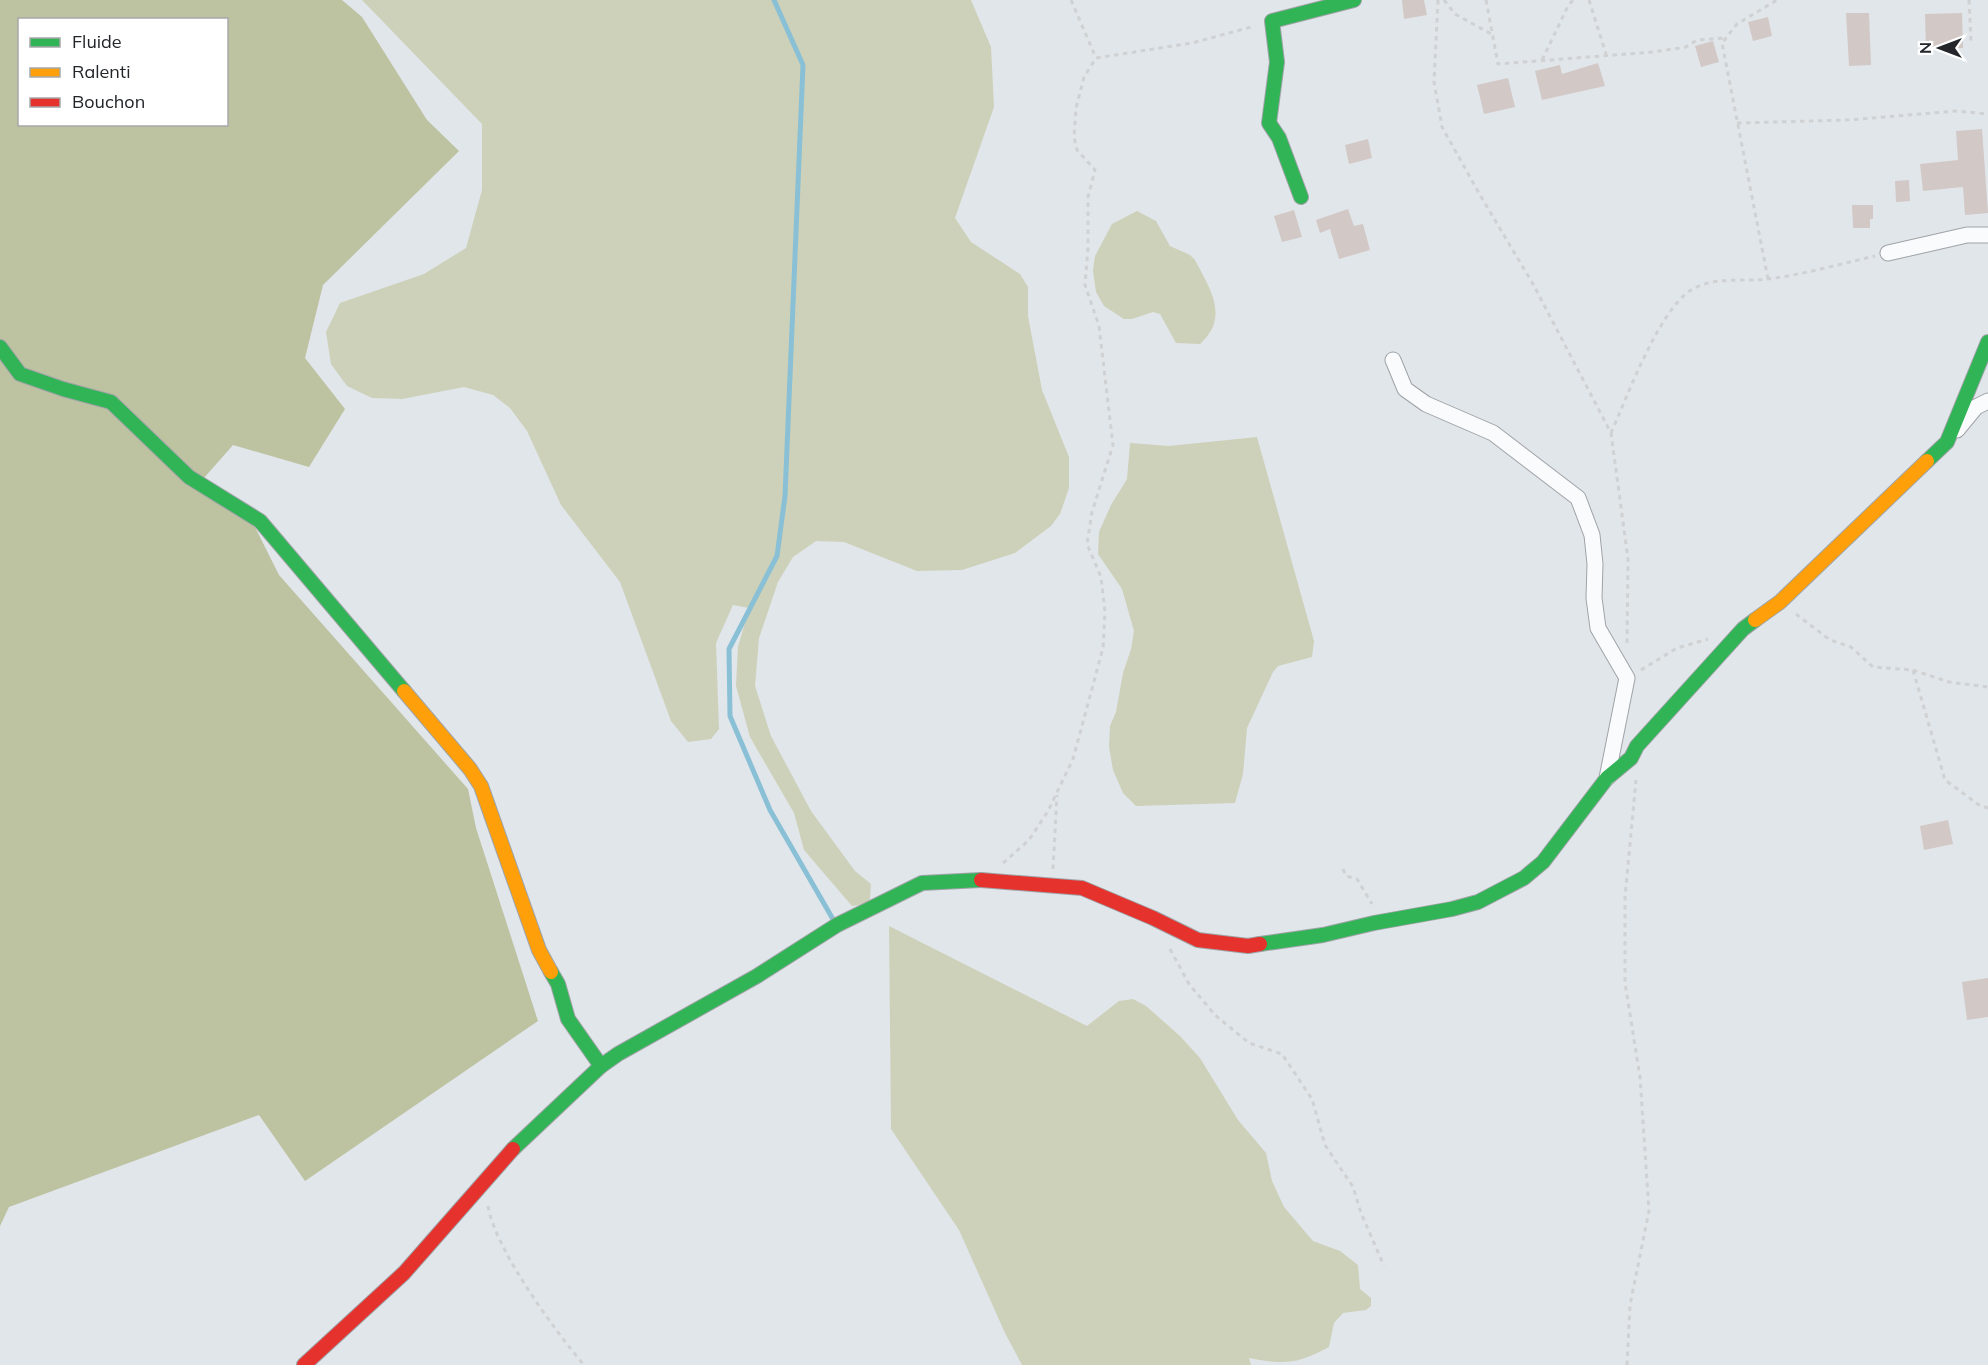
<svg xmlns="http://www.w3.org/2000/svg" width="1988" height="1365" viewBox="0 0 1988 1365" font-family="Mulish,sans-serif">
<rect width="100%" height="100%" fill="#e1e6eb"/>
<g fill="#cdd1b9">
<path d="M362,0h609l20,47 3,60 -39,111 16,24 49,32 8,13v29l14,74 27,67v31l-9,26 -9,12 -36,27 -53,17 -45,1 -73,-29 -28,-1 -23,16 -15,25 -19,56 -4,48 16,50 40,75 44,60 16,13 -1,15 -4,5 -14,2 -48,-56 -10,-37 -44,-76 -14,-51 2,-39 11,-39 -16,-3 -17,38 3,86 -8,10 -23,3 -17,-21 -51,-139 -59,-77 -34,-74 -17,-23 -17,-13 -29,-8 -62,12 -30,-1 -25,-12 -16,-22 -5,-32 14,-29 84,-29 42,-26 16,-58v-66z"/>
<path d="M1137,211l19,10 14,25 20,9 5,5c15,29 35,57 5,84l-24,-1 -16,-29 -7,-2 -21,7h-8l-20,-13 -8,-14 -3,-21 2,-15 17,-32z"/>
<path d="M1257,437l57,204 -2,16 -34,9 -5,6 -26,56 -4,46 -8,29 -99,3 -13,-13 -10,-23 -4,-23 1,-21 6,-14 7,-39 8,-24 3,-18 -12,-42 -24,-35 1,-22 12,-27 16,-26 3,-36 39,3z"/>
<path d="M889,926l198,100 32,-25 14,-2 13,7 34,30 20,22 38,62 28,33 6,28 12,26 29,34 27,10 18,14 2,24 11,9v8l-5,4 -23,3 -9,10 -5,24c-32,17 -44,18 -80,11l2,7h-229l-17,-32 -46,-103 -68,-101z"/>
</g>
<path fill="#bdc2a1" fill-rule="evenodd" d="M0,0h342l20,17 65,103 32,31 -136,134 -18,73 40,51 -36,58 -76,-22 -37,42 57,36 26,52 189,214 8,39 62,193 -233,160 -46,-66 -250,92 -9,19zM20,20h206v104h-206z"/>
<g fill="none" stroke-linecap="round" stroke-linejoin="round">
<path stroke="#8ac0d5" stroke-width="5" d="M774,0l29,65 -18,431 -8,60 -48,93 1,67 40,94 64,111"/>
</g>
<g fill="#d2c8c5">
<path d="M1402,0h22l3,15 -23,4z"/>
<path d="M1846,13h23l2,52 -22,1z"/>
<path d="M1962,13l1,35h-37l-1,-34z"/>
<path d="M1768,17l4,19 -19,5 -5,-19z"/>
<path d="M1713,41l6,21 -18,5 -6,-21z"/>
<path d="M1598,63l7,23 -63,14 -7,-29 25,-6 2,9z"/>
<path d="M1508,78l7,29 -31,7 -7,-29z"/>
<path d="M1982,129l6,84 -23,2 -2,-28 -40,4 -3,-27 38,-4 -2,-29z"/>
<path d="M1368,139l4,19 -23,6 -4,-19z"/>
<path d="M1909,180l1,21 -14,1 -1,-21z"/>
<path d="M1852,205h21v14h-3v9h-17z"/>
<path d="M1348,209l6,17 9,-2 7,26 -31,9 -9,-30 -10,4 -4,-13z"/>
<path d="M1294,210l8,27 -20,5 -8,-26z"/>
<path d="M1948,820l5,24 -29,6 -4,-24z"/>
<path d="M1988,978v39l-21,3 -5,-38z"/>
</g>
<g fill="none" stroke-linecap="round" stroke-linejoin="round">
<g stroke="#9fa3a7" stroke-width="17">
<g id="street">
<path d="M1888,253l79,-18h21"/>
<path d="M1393,360l12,29 21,15 67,29 85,65 14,37 3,29 -1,34 4,30 29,50 -20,100"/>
<path d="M1957,430l19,-23 12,-6"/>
</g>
</g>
<g stroke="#9fa3a7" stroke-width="16">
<g id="fast">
<path d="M1301,197l-22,-59 -10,-15 8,-61 -5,-41 82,-21"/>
<path d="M0,347l20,27 43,15 48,13 78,75 71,44 144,170"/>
<path d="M1927,461l20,-19 41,-100"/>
<path d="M1260,944l63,-9 51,-12 78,-14 26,-7 46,-24 19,-16 64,-84 24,-20 6,-12 106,-117 12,-9"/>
<path d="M551,972l7,12 10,35 33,47"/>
<path d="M513,1149l88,-83 17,-12 139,-78 80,-51 85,-42 59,-3"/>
</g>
</g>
<g stroke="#9fa3a7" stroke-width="16">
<g id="slow">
<path d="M1755,620l25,-18 147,-141"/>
<path d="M404,691l66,78 11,17 58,164 12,22"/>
</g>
</g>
<g stroke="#9fa3a7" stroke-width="16">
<g id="jam">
<path d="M981,880l101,8 71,30 45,22 50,6 12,-2"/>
<path d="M304,1365l100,-92 109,-124"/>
</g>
</g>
<g stroke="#cfd1d2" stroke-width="3" stroke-dasharray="4.5 4.5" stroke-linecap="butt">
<path d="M1071,0l25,58"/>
<path d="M1438,0l-4,82 8,45 38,68 53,89 78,149 17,126 -1,88"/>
<path d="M1444,0l11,14 38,21"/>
<path d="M1486,0l12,64 155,-12 33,-5 11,-7 28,-2"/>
<path d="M1589,0l17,54"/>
<path d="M1969,0l2,42"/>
<path d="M1542,60l26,-54 5,-6"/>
<path d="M1737,123l111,-3 108,-9 32,3"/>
<path d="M1768,279l-46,-236 15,-19 40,-24"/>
<path d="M1611,433c16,-36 48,-123 80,-143 23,-14 51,-8 76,-11 35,-4 73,-15 108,-23"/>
<path d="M1796,614l34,26 21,7 22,20 40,3 32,110 34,25 9,3"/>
<path d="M1641,670l36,-22 31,-9"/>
<path d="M1913,670l36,12 39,5"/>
<path d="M1003,863l26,-23 19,-29 25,-52 30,-111 2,-36 -4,-35 -14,-33 5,-32 21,-67 -14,-119 -14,-41 3,-37v-51l7,-27 -18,-20 -3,-13 2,-29 8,-31 12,-19 96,-15 63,-17"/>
<path d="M1053,869l4,-74"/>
<path d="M1343,869l3,7 11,3 15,25"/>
<path d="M1170,949l19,35 26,31 34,28 33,11 30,45 13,46 28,42 8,26 23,53"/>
<path d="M488,1206c7,43 67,125 96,159"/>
<path d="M1627,1365l3,-60 19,-94 -9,-134 -15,-94v-86l11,-117"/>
</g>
<use href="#street" stroke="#fafbfc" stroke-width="15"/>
<use href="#fast" stroke="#30b455" stroke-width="14"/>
<use href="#slow" stroke="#ff9f0a" stroke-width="14"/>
<use href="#jam" stroke="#e5322d" stroke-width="14"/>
</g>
<rect x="18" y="18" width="210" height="108" fill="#ffffff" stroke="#a7a8a9" stroke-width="1.5"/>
<rect x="30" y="38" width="30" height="9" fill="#30b455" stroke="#a7a8a9" stroke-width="1.5"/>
<text x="72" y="48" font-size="18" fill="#222529">Fluide</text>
<rect x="30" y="68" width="30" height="9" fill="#ff9f0a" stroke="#a7a8a9" stroke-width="1.5"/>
<text x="72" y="78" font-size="18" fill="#222529">Ralenti</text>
<rect x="30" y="98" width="30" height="9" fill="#e5322d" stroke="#a7a8a9" stroke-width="1.5"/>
<text x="72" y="108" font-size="18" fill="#222529">Bouchon</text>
<g transform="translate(1940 48) rotate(270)" stroke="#ffffff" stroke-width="4.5" paint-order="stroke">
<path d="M0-4.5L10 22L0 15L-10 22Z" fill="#222529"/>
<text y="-9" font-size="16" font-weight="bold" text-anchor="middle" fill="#222529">N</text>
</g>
</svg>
